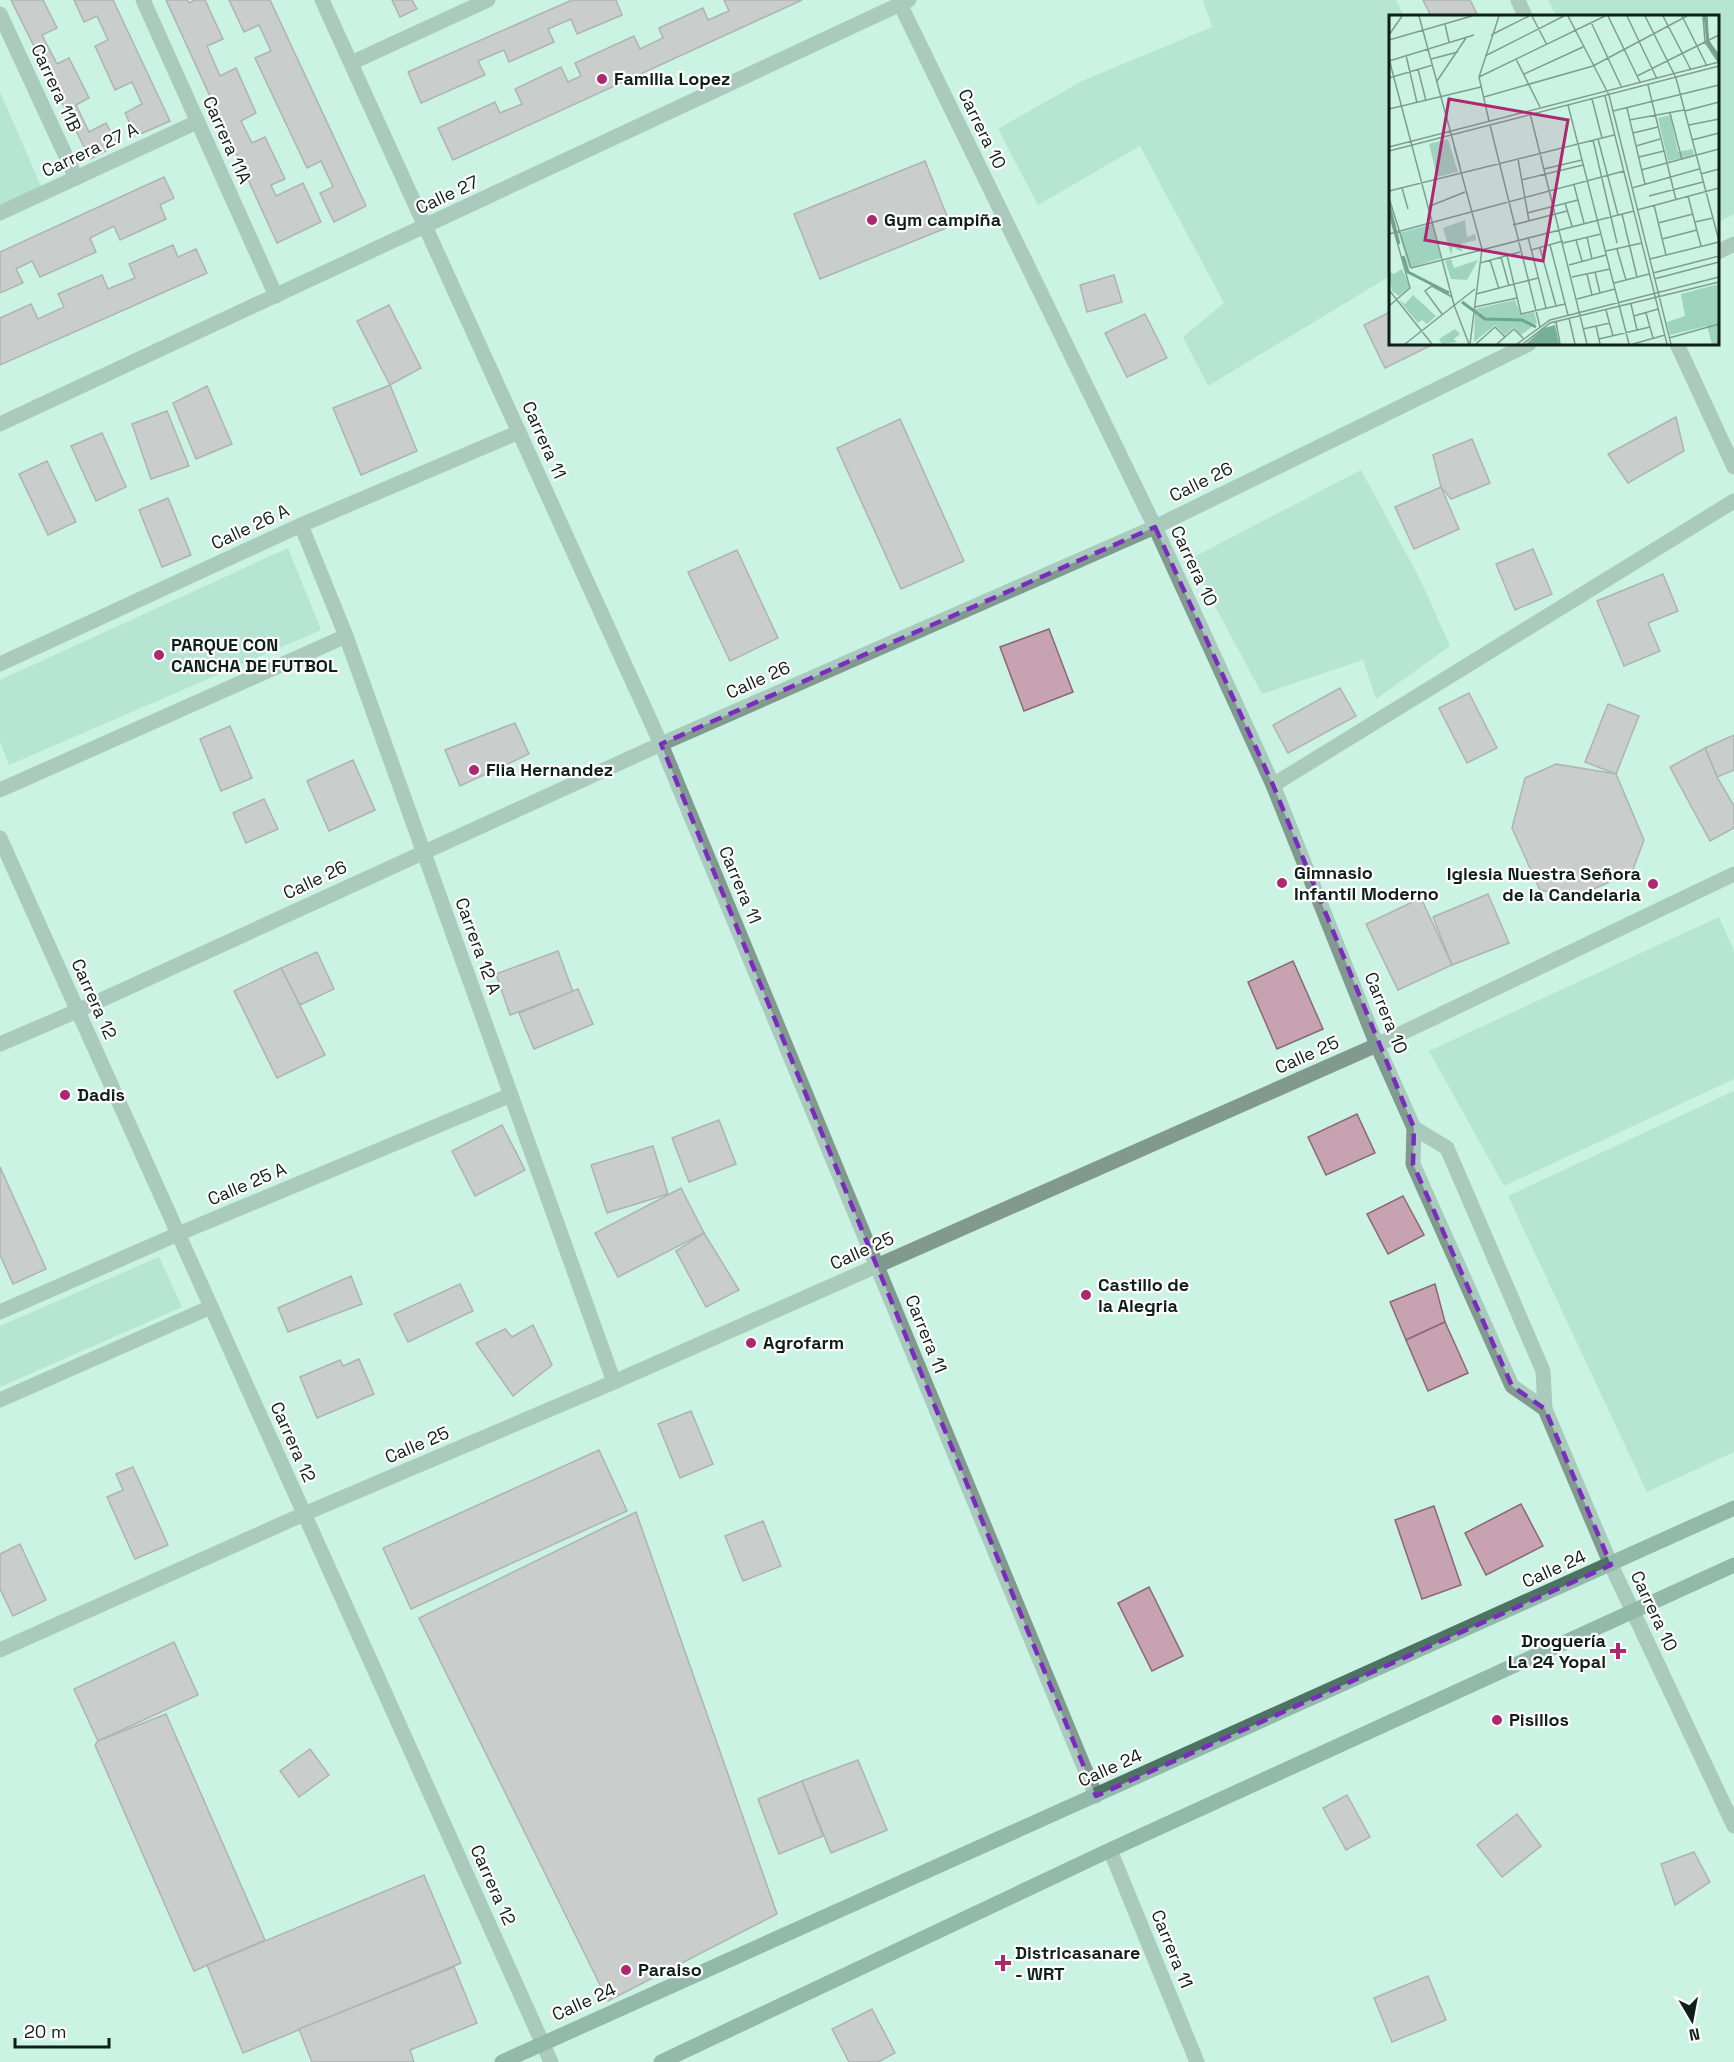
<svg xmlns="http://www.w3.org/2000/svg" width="1734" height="2062" viewBox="0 0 1734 2062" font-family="'Space Grotesk',sans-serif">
<rect width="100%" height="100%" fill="#caf3e3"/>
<g fill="#9ed4bf">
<path d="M1203,0h193l8,16h-14v260l-182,110 -25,-49 41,-34 -84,-157 -102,59 -40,-76 84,-48 130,-54z"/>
<path d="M1548,0h186v214l-16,8v-206h-162z"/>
<path d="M0,92l41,94 -41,20z"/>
<path d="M1361,470l60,111 29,65 -74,53 -13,-39 -101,34 -72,-135z"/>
<path d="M288,548l33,82 -312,135 -9,-24v-61z"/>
<path d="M1719,917l15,34v128l-230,107 -75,-135z"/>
<path d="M1734,1091v361l-87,40 -139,-296z"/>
<path d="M159,1257l23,50 -182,80v-61z"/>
</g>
<g fill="#c7a2b0" stroke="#8b6876" stroke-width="1.5">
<path d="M11,0h32l14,28 -15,7 15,29 12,-6 20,40 -13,7 13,27 17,-9 12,22 -28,14z"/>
<path d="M74,0h39l57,121 -34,15 -11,-23 17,-9 -10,-22 -17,8 -20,-44 13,-6 -11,-24 -13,6z"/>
<path d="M166,0h21l2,3 6,-3h10l18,39 -16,7 13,30 16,-8 20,45 -15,8 11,22 13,-6 20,42 -14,6 5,11 27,-13 18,39 -44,21z"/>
<path d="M229,0h41l96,206 -32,16 -14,-29 13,-6 -12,-26 -14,7 -52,-110 16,-7 -12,-26 -15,7z"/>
<path d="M392,0h20l5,9 -17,8z"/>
<path d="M572,0h44l6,15 -45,19 -6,-15 -23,10 6,13 -45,20 -5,-12 -26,11 7,14 -64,28 -13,-31z"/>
<path d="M724,0h78l-349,160 -15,-32 57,-26 5,11 22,-9 -7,-15 46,-22 7,15 13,-6 -6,-13 59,-27 6,13 23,-11 -4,-10 44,-20 5,12 21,-9z"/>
<path d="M1423,0h47l8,16h-47z"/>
<path d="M925,161l26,65 -131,53 -26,-65z"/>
<path d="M164,177l10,21 -14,7 6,14 -46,21 -6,-14 -24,12 6,14 -56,25 -8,-16 -16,8 7,14 -23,10v-41z"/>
<path d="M173,245l5,12 18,-8 11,24 -207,92v-47l31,-14 7,15 26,-12 -6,-13 44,-19 6,14 27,-11 -6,-14z"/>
<path d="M1114,275l8,27 -35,10 -7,-27z"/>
<path d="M389,305l32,63 -31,17 -33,-64z"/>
<path d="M1390,312v32h39l1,2 -45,22 -21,-43z"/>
<path d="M1145,314l22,44 -40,19 -22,-44z"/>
<path d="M390,385l27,66 -56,24 -28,-67z"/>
<path d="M207,386l25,58 -36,15 -23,-56z"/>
<path d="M167,411l22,55 -38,13 -19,-55z"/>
<path d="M1676,417l8,34 -56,32 -20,-29z"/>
<path d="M900,419l64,142 -63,28 -64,-141z"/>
<path d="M102,433l24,54 -30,14 -25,-55z"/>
<path d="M1472,439l18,44 -39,16 -10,-12 -8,-32z"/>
<path d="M47,461l29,61 -28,13 -29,-61z"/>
<path d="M1441,487l18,42 -45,20 -19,-42z"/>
<path d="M168,498l23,57 -29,12 -23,-57z"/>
<path d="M1533,549l19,45 -37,16 -19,-46z"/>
<path d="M737,550l41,88 -48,23 -42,-89z"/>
<path d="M1663,574l15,37 -30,12 12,28 -36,15 -27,-65z"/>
<path d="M1049,629l24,63 -49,19 -24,-64z"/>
<path d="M1340,688l16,28 -68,37 -15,-28z"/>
<path d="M1469,693l28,55 -30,15 -28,-55z"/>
<path d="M1608,704l31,12 -23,58 -31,-12z"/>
<path d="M515,723l14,31 -69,32 -15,-36z"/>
<path d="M230,726l22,52 -31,13 -21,-52z"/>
<path d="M1734,735v35l-17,7 -12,-29z"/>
<path d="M1705,748l12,29 17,29v22l-24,13 -40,-74z"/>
<path d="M353,760l22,50 -46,21 -22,-50z"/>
<path d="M1556,764l60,10 28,66 -12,32 -56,25 -36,-7 -28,-62 13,-50z"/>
<path d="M264,799l14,30 -32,14 -13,-30z"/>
<path d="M1488,894l21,49 -57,22 -19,-48z"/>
<path d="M1421,898l31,67 -54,25 -32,-66z"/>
<path d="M558,951l15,41 -63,23 -14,-41z"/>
<path d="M317,952l17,37 -34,16 -19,-37z"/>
<path d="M1293,961l30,68 -46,20 -29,-67z"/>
<path d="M281,968l44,87 -48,23 -43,-87z"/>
<path d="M578,989l15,35 -59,25 -15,-36z"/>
<path d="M1357,1114l18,39 -49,22 -18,-38z"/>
<path d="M719,1120l17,44 -47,18 -17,-44z"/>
<path d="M502,1125l23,45 -50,26 -23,-45z"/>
<path d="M653,1146l15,48 -61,19 -16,-48z"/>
<path d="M0,1167l46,102 -33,15 -13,-29z"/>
<path d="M681,1188l23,45 -86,44 -23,-44z"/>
<path d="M1403,1196l21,39 -36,19 -21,-40z"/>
<path d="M704,1233l35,57 -33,17 -30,-56z"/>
<path d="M351,1276l11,28 -74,28 -10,-24z"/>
<path d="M460,1284l13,27 -65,31 -14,-28z"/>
<path d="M1435,1284l10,38 -39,18 -16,-38z"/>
<path d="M1445,1322l23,51 -40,18 -22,-51z"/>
<path d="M533,1325l19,40 -39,31 -37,-53 29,-14 7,8z"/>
<path d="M359,1359l15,35 -57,24 -17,-41 40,-17 3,6z"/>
<path d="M691,1411l22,53 -33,14 -22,-54z"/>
<path d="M599,1450l28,61 -216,98 -28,-61z"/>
<path d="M133,1467l35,78 -33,14 -28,-62 16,-7 -7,-16z"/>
<path d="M1521,1504l22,42 -57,29 -21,-42z"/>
<path d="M1434,1506l27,79 -39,14 -27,-79z"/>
<path d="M636,1512l141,402 -169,87 -189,-383z"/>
<path d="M763,1521l18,45 -38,15 -18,-45z"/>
<path d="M20,1544l26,56 -33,16 -13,-27v-35z"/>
<path d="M1149,1587l34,69 -31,15 -34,-68z"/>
<path d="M174,1642l24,53 -100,46 -24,-52z"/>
<path d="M166,1714l99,226 -71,31 -99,-226 3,-4z"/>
<path d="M310,1749l19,26 -30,22 -19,-26z"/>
<path d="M858,1760l29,70 -56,23 -29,-72z"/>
<path d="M802,1781l21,55 -44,18 -21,-55z"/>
<path d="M1347,1795l23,42 -24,13 -23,-42z"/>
<path d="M1517,1814l24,32 -39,31 -25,-32z"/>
<path d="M1694,1852l16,30 -35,23 -14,-41z"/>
<path d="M424,1875l37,88 -218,90 -36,-88z"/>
<path d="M454,1967l23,56 -67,27 4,12h-102l-13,-33z"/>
<path d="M1428,1976l18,44 -54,22 -18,-44z"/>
<path d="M872,2009l23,44 -17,9h-29l-17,-33z"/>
</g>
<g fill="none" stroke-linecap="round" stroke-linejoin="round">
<g stroke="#81998f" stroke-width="15">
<path d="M143,0l133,296"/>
<path d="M322,0l339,744 435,1052"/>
<path d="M899,0l1,4 255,523 118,258 104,260 37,83 -1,36 99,222 33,23"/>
<path d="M1518,0l7,16"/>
<path d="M0,14l76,164"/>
<path d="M351,63l137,-63"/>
<path d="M0,213l197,-91"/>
<path d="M1718,252l16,-8"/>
<path d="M1677,344l57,123"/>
<path d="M0,424l909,-424"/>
<path d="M301,525l45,111 268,746"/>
<path d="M0,664l301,-139 218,-93"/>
<path d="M1273,785l461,-284"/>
<path d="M0,790l346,-154"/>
<path d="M0,838l551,1224"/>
<path d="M0,1044l77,-33 584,-267 494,-217 374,-183"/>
<path d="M1414,1128l33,20 96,223 2,38 66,156 123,261"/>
<path d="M0,1312l178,-78 333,-139"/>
<path d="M0,1400l211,-93"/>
<path d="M0,1650l304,-136 310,-132 763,-337 357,-171"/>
<path d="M1110,1850l87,212"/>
</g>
<g stroke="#4e7365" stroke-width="15">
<path d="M502,2062l1232,-554"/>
<path d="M661,2062l449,-212 624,-285"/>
</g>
</g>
<path d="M0 0H1734V2062H0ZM1155,527l118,258 141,343 -1,36 99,222 33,23 66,156 -515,231 -435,-1052z" fill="#caf3e3" fill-opacity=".55" fill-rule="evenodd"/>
<path fill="none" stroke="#7b2cbf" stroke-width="4.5" stroke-dasharray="12 8" stroke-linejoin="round" d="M1155,527l118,258 141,343 -1,36 99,222 33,23 66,156 -515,231 -435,-1052z"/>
<g fill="#ae286f" stroke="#fff" stroke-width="2">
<circle cx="602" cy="79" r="6"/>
<circle cx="872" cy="220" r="6"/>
<circle cx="159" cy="655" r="6"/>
<circle cx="474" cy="770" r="6"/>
<circle cx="1282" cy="883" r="6"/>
<circle cx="1653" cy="884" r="6"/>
<circle cx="65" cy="1095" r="6"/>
<circle cx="1086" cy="1295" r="6"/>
<circle cx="751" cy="1343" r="6"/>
<path d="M1615 1642h6v6h6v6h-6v6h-6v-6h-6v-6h6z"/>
<circle cx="1497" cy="1720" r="6"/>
<path d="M1000 1954h6v6h6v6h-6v6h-6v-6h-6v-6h6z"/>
<circle cx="626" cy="1970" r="6"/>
</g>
<g text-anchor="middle" stroke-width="4.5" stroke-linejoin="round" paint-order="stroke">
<g font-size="18" font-weight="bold" fill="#0f1f19" stroke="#fff" text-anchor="start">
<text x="614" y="85">Familia Lopez</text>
<text x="884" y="226">Gym campiña</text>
<text x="171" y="651">PARQUE CON<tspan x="171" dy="21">CANCHA DE FUTBOL</tspan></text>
<text x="486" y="776">Flia Hernandez</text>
<text x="1294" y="879">Gimnasio<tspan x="1294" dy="21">Infantil Moderno</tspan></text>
<text x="1641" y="880" text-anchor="end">Iglesia Nuestra Señora<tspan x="1641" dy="21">de la Candelaria</tspan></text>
<text x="77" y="1101">Dadis</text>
<text x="1098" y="1291">Castillo de<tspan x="1098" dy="21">la Alegria</tspan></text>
<text x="763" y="1349">Agrofarm</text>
<text x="1606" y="1647" text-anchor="end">Droguería<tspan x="1606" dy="21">La 24 Yopal</tspan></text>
<text x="1509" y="1726">Pisillos</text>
<text x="1015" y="1959">Districasanare<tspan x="1015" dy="21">- WRT</tspan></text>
<text x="638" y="1976">Paraiso</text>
</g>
<g font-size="18" fill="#0f1f19" stroke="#fff">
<text transform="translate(56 88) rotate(65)" y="6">Carrera 11B</text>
<text transform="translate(982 129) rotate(64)" y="6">Carrera 10</text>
<text transform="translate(227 140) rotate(66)" y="6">Carrera 11A</text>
<text transform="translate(90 150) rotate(-25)" y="6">Carrera 27 A</text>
<text transform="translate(447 195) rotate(-25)" y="6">Calle 27</text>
<text transform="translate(544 440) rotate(66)" y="6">Carrera 11</text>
<text transform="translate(1201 482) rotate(-26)" y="6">Calle 26</text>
<text transform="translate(250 527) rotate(-25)" y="6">Calle 26 A</text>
<text transform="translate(1194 566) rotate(65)" y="6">Carrera 10</text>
<text transform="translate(758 680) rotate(-24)" y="6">Calle 26</text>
<text transform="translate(315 880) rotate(-25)" y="6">Calle 26</text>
<text transform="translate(740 885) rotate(67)" y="6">Carrera 11</text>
<text transform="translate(478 946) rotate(70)" y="6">Carrera 12 A</text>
<text transform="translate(94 999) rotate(66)" y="6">Carrera 12</text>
<text transform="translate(1386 1013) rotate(68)" y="6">Carrera 10</text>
<text transform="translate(1307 1055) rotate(-24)" y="6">Calle 25</text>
<text transform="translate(247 1184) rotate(-23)" y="6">Calle 25 A</text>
<text transform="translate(862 1251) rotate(-24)" y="6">Calle 25</text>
<text transform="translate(926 1334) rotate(68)" y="6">Carrera 11</text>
<text transform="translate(293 1442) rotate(66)" y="6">Carrera 12</text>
<text transform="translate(417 1445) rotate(-23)" y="6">Calle 25</text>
<text transform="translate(1554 1569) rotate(-24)" y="6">Calle 24</text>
<text transform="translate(1654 1611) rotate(65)" y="6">Carrera 10</text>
<text transform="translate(1110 1768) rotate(-24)" y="6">Calle 24</text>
<text transform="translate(493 1885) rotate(66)" y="6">Carrera 12</text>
<text transform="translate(1172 1949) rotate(68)" y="6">Carrera 11</text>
<text transform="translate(584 2002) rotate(-24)" y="6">Calle 24</text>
</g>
</g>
<g transform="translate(1389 15)">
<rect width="330" height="330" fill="#caf3e3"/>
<path d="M281,100l8,37 15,-3 1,7 -26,5 -10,-43zM59,124l10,33 -21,5 -8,-33zM76,205l2,17 8,-3 1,6 -15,4 1,8 -9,-5 -2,8 -8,-27zM43,209l9,34 -32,10 -10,-35zM62,244l3,9 24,-8 -11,20 -16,-1 -6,-18zM13,254l8,18 -11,9 -7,-5 -3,-20 5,3zM330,269v60h-7l-5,-18 -37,9 -3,-13 18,-6 -4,-22zM24,280l23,21 -9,8 -5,-4 -4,3 -19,-23 6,4zM126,285l6,15 13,-3 3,11 -16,12 -7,-8 -9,8 -10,-10 -21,17 1,-33zM66,314l5,5 -6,5 3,3 -15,2 -3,-5z" fill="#9ed4bf"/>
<path d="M166,310l4,19h-33l18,-16z" fill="#76b09b"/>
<path fill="none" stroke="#6ca691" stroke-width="3" d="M316,1l3,27 11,16M0,190l10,39M14,241l5,16 41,21M73,287l23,17 37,1 14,7"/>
<path fill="none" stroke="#7f9e92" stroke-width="1.5" d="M30,1l41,151M143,1l15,29M179,1l41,79 62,249M219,1l32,66M238,1l30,63M256,1l31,62 43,163M274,1l28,54M293,1l25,50M314,1l2,26 14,21M318,1l1,24 11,16M202,7l31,66M56,9l4,18M0,20l13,-19M102,20l38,-19M0,25l83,-24M17,40l11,48M96,41l79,-40M0,44l65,246 15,39M42,44l27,-7M127,44l24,48M0,46l85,-26M29,54l8,32M135,59l59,-27M248,61l82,-41M90,62l126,-61M0,63l44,-13M48,66l29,-43M259,70l28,115M216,81l62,248M95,82l109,-31 94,-50M203,84l10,39M179,90l61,239M238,93l18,76M0,94l92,-22M224,96l106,-26M296,96l34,-9M141,98l57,231M281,98l12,47M240,105l55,-10M100,106l-10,-44 20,-61M101,110l50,202M300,110l30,-6M244,118l25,-6M209,124l20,76M204,125l24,103M303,125l27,-7M65,131l28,103 -12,95M247,131l24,-7M0,132l330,-85M0,136l330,-85M250,142l25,-6M129,144l11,62M155,154l38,-9M252,155l78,-21M312,159l18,-5M132,165l62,-15M185,170l10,38M13,173l6,21M243,173l67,-19M0,176l225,-56M260,181l54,-14M299,181l13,50M0,183l22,70M176,188l7,23M265,190l12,50M41,191l35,-14M248,195l82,-22M0,198l21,75 -21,18M138,198l51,-13M233,199l15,63M306,207l18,-4M269,208l35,-9M124,210l54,-14M0,219l235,-63M139,222l18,71M198,222l5,22M273,224l35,-9M187,225l6,21M174,228l38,-9M161,230l18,70M151,233l16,58M228,234l9,31M142,235l32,-9M217,236l36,-8M118,240l14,59 44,-10M112,242l8,29M261,244l69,-17M101,245l9,29M91,248l40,-11M180,250l37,-10M22,253l223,-57M206,257l5,21M264,258l66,-17M198,259l5,21M183,262l38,-8M265,264l65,-17M225,268l35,-9M0,275l43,54M87,279l62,-16M188,284l38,-10M242,289l6,26M86,292l42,-9M217,295l7,26M257,298l7,25M53,299l-17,-23 7,-5 20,11M245,301l24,-7M180,303l6,26M167,307l4,22M207,311l4,18M194,314l27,-6M280,323l50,-14M210,324l51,-12M16,329l70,-55M87,329l19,-17 10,10M108,329l17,-15 9,9M128,329l33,-24 169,-43M134,329l27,-21 169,-41M244,329l32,-9"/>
<path fill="#ae286f" fill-opacity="0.15" stroke="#ae286f" stroke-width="3" d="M60,84l119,21 -25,141 -118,-21z"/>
<rect width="330" height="330" fill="none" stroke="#0f1f19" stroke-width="3"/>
</g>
<g transform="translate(1692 2020) rotate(170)" stroke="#ffffff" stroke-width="4.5" paint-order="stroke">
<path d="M0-4.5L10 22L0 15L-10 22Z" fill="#0f1f19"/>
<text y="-9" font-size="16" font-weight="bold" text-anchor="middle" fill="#0f1f19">N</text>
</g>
<path d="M15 2038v9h94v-9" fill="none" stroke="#0f1f19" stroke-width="3"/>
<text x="24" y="2038" font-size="18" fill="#0f1f19" stroke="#ffffff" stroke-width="4.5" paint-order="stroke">20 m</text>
</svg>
